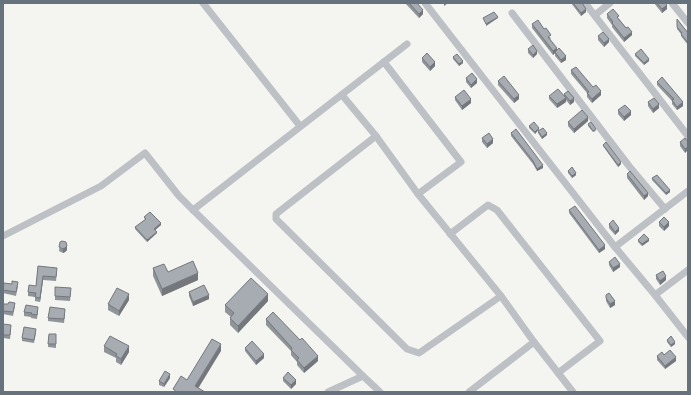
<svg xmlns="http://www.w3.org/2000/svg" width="691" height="395" viewBox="0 0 691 395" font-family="'Alegreya Sans',sans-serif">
<rect width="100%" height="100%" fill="#f4f4f0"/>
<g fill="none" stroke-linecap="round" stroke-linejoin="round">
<g stroke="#bdc0c4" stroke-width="7">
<path d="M203,3l97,123"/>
<path d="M425,3l190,244 40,48 33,-25"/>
<path d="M585,3l103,133"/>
<path d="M672,3l16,20"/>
<path d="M512,13l117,153 36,43"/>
<path d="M595,15l15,-12"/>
<path d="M384,62l77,100 -43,32"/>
<path d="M342,95l34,41 42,58 83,102 33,46 39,50"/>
<path d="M376,136l-100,78v5l131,130 12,4 82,-57"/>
<path d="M193,210l214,-166"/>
<path d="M450,234l38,-29 9,5 103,131 -42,32"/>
<path d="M3,236l98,-50 44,-33 34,43 14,14 170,166"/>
<path d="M615,247l73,-56"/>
<path d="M655,295l33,42"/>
<path d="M328,392l35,-16 17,16"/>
<path d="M469,392l65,-50"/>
</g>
</g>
<g fill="#8f9499">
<path d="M405,3h12l6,11 -4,4z"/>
<path d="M571,3h11l4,9 -5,4z"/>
<path d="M654,3h11l2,6 -5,4z"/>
<path d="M607,14l12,5 13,16 -8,7 -12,-15v-2l-5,-7z"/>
<path d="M677,19l11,14v12l-7,-9v-2l-4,-5z"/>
<path d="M532,24l19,14 -1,1 7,11 9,10 -5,3 -6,-7v-3l-2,2 -21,-27z"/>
<path d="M598,36l11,6 -5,5 -6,-7z"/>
<path d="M528,49l9,5 -4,4 -5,-5z"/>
<path d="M635,54l14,7 -5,4 -9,-9z"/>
<path d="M453,57l10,6 -4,3 -6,-7z"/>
<path d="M422,58l13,8 -5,5 -8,-9z"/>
<path d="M571,70l22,17 8,8 -9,8 -5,-6v-4l-16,-19z"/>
<path d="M466,78l11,5 -6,5 -5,-6z"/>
<path d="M498,81l21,18 -5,4 -16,-18z"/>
<path d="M657,82l26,24 -6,4 -5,-6v-3l-15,-16z"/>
<path d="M564,94l10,8 -4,3 -4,-5v2l-9,6 -8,-9v-3h15z"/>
<path d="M455,97l16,6 -9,7 -7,-10z"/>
<path d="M648,102l11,6 -6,5 -5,-7z"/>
<path d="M618,110l13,5 -7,6 -6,-7z"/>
<path d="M588,121l-14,12 -6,-7v-4z"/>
<path d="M588,124l8,7 -3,1 -5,-6z"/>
<path d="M529,126l10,3 -4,5 -6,-6z"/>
<path d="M538,131l9,4 -5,4 -4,-6z"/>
<path d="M511,133l32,35 -6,3 -4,-7 -22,-28z"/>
<path d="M482,138l11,5 -6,5 -5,-6z"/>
<path d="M680,142h8l-3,11 -5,-7z"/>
<path d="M603,145l18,19 -3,3 -15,-21z"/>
<path d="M568,171l8,4 -4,3 -4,-5z"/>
<path d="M627,174l21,22 -4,4 -17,-22z"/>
<path d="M652,178l18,14 -4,3 -14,-15z"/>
<path d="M569,210l36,39 -6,4 -30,-40z"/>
<path d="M144,217l17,8 -6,5 2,3 -10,9 -12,-13v-2l10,-7z"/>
<path d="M659,222l10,4 -5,5 -5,-5z"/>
<path d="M609,224l10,7 -4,4 -6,-7z"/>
<path d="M638,240l11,1 -7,5 -4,-4z"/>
<path d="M60,242l7,8 -2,2 -2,1 -4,-2z"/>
<path d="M609,262l11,5 -7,5 -4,-7z"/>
<path d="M38,266l19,6 -1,9 -13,-1 -3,22 -5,-1v-4l-7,-1v-4l8,-6z"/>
<path d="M153,268l45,12 -36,16 -9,-20z"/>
<path d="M656,275l10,5 -6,5 -4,-6z"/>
<path d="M18,286l-2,10 -13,-3v-3z"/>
<path d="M55,287l16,5 -1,9 -15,-1z"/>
<path d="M189,292l20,7 -16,7 -4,-10z"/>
<path d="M606,295l9,10 -5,3 -4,-7z"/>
<path d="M129,300l-10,16 -11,-6v-6z"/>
<path d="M268,301l-30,32 -8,-8v-7l1,-1 -6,-5v-7z"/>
<path d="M3,304l12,2 -2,10 -10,-2z"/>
<path d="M38,311l-1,8 -6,-1v-1l-7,-1v-4z"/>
<path d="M65,313l-1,10 -16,-2v-3z"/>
<path d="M266,319l34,21 18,21 -14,12 -7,-8v-3l-6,-7v-4l-25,-26z"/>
<path d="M3,324l8,5 -1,10 -7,-1z"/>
<path d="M36,333l-2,10 -12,-2v-3z"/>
<path d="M49,334h7v14l-8,-1z"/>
<path d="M667,340l8,4 -4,3 -4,-5z"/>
<path d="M104,346l25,6 -8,13 -5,-3v-4l-12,-6z"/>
<path d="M245,348l19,10 -8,7 -11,-14z"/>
<path d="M664,355l12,6 -11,8 -8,-9v-4z"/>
<path d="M170,378l-6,9 -5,-2v-4z"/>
<path d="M283,378l13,6 -5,5 -8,-8z"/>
</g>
<g fill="#74787d">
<path d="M444,3h4l-4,3z"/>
<path d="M667,5v4l-5,4v-4z"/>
<path d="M586,9v3l-5,4v-3z"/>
<path d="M423,10v4l-4,4v-4z"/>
<path d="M498,17v1l-12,8v-2z"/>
<path d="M632,32v3l-8,7v-4z"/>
<path d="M609,39v3l-5,5v-4z"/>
<path d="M557,48v3l-4,4v-4z"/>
<path d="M537,51v3l-4,4v-3z"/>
<path d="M566,56v4l-5,3v-3z"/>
<path d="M649,59v2l-5,4v-2z"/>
<path d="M463,61v2l-4,3v-2z"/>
<path d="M435,62v4l-5,5v-4z"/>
<path d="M477,79v4l-6,5v-3z"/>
<path d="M601,91v4l-9,8v-4z"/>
<path d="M519,95v4l-5,4v-4z"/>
<path d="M566,98v4l-9,6v-4z"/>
<path d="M574,98v4l-4,3v-4z"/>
<path d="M471,99v4l-9,7v-4z"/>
<path d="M683,102v4l-6,4v-3z"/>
<path d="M659,104v4l-6,5v-4z"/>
<path d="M631,111v4l-7,6v-4z"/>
<path d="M588,117v4l-14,12v-4z"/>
<path d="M539,128v1l-4,5v-2z"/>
<path d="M547,133v2l-5,4v-2z"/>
<path d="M493,139v4l-6,5v-4z"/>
<path d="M688,147v3l-3,3v-4z"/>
<path d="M621,162v2l-3,3v-2z"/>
<path d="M543,165v3l-6,3v-2z"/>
<path d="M576,173v2l-4,3v-2z"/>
<path d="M670,190v2l-4,3v-2z"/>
<path d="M648,193v3l-4,4v-4z"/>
<path d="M669,222v4l-5,5v-4z"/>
<path d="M161,223v2l-7,6v-2z"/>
<path d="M619,228v3l-4,4v-3z"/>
<path d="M157,232v1l-10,9v-2z"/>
<path d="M649,239v2l-7,5v-2z"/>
<path d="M605,245v4l-6,4v-3z"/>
<path d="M67,246v4l-2,2 -2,1v-4z"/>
<path d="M620,264v3l-7,5v-4z"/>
<path d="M198,273v7l-36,16v-7z"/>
<path d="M43,276v4l-3,22v-4z"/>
<path d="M666,276v4l-6,5v-4z"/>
<path d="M129,294v6l-10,16v-5z"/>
<path d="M268,294v7l-30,32v-7z"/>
<path d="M209,295v4l-16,7v-4z"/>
<path d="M615,301v4l-5,3v-4z"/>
<path d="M675,342v2l-4,3v-2z"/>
<path d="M221,344v7l-25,41 -1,-6z"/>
<path d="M129,346v6l-8,13v-6z"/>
<path d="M264,354v4l-8,7v-4z"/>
<path d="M318,356v5l-14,12v-5z"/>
<path d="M676,357v4l-11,8v-3z"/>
<path d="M170,374v4l-6,9v-3z"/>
<path d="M296,380v4l-5,5v-4z"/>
</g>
<g fill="#a6acb2" stroke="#74787d">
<path d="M409,3h8l6,7 -4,4z"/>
<path d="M573,3h9l4,6 -5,4z"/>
<path d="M657,3h8l2,2 -5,4z"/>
<path d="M613,9l6,7 -2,1 9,11 2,-1 4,5 -8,6 -12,-15 1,-1 -6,-8z"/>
<path d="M494,12l4,5 -12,7 -3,-6z"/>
<path d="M677,19l11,14v10l-7,-9 1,-1 -5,-6z"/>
<path d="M538,20l6,9 2,-1 5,7 -3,2 9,11 -4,3 -21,-27z"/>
<path d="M603,32l6,7 -5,4 -6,-7z"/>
<path d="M533,45l4,6 -4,4 -5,-6z"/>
<path d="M559,48l7,8 -5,4 -6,-8z"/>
<path d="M641,49l8,10 -5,4 -9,-9z"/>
<path d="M427,53l8,9 -5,5 -8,-9z"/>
<path d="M457,54l6,7 -4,3 -6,-7z"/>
<path d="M576,67l17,20 3,-2 5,6 -9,8 -5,-6 2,-1 -18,-22z"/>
<path d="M472,73l5,6 -6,6 -5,-7z"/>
<path d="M504,76l15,19 -5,4 -16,-18z"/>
<path d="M662,77l21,25 -6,5 -5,-7 2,-1 -17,-17z"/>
<path d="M558,89l8,9 -9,6 -8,-8z"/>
<path d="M464,90l7,9 -9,7 -7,-9z"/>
<path d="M568,91l6,7 -4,3 -6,-7z"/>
<path d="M654,98l5,6 -6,5 -5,-7z"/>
<path d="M625,105l6,6 -7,6 -6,-7z"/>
<path d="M582,110l6,7 -14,12 -6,-7z"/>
<path d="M534,122l5,6 -4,4 -6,-6z"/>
<path d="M591,122l5,7 -3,2 -5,-7z"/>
<path d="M543,128l4,5 -5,4 -4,-6z"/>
<path d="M516,129l27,36 -6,4 -4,-8 -22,-28z"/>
<path d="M489,133l4,6 -6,5 -5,-6z"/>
<path d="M685,138l3,4v5l-3,2 -5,-7z"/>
<path d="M606,142l15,20 -3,3 -15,-20z"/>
<path d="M572,167l4,6 -4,3 -4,-5z"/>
<path d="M630,171l18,22 -4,3 -17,-22z"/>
<path d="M657,175l13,15 -4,3 -14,-15z"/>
<path d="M575,206l30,39 -6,5 -30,-40z"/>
<path d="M150,212l11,11 -7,6 3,3 -10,8 -12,-13 11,-8 -2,-2z"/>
<path d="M664,217l5,5 -5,5 -5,-5z"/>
<path d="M613,220l6,8 -4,4 -6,-8z"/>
<path d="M644,234l5,5 -7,5 -4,-4z"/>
<path d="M62,241l4,1 1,4 -2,2 -2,1 -4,-2 1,-5z"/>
<path d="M615,257l5,7 -7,4 -4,-6z"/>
<path d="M193,261l5,12 -36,16 -9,-21 11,-4 4,8z"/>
<path d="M38,266l19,2 -1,9 -13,-1 -3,22 -5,-1 1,-4 -8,-1 1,-7 7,1z"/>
<path d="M663,271l3,5 -6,5 -4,-6z"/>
<path d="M251,278l17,16 -30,32 -8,-8 4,-5 -9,-8z"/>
<path d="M12,281l6,1 -2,10 -13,-2 1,-7 8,1z"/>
<path d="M204,285l5,10 -16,7 -4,-10z"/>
<path d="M55,287l16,1 -1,9 -15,-1z"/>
<path d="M117,288l12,6 -10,17 -11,-7z"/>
<path d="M609,293l6,8 -5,3 -4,-6v-3z"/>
<path d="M9,302l6,1 -2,9 -10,-1v-7h5z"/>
<path d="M26,305l12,2 -1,8 -6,-1 1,-1 -8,-1z"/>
<path d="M50,307l15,2 -1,10 -16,-1z"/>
<path d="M273,312l27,28 2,-2 16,18 -14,12 -7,-8 2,-2 -8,-8 1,-2 -26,-29z"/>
<path d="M3,324l8,1 -1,10h-7z"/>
<path d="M24,327l12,2 -2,11 -12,-2z"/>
<path d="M49,334h7v10h-8z"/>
<path d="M110,336l19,10 -8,13 -5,-3 1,-2 -13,-8z"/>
<path d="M671,336l4,6 -4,3 -4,-5z"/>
<path d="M212,339l9,5 -26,42 10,6h-28l-4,-3 8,-13 6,4z"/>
<path d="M252,341l12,13 -8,7 -11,-13z"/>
<path d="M670,350l6,7 -11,9 -8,-10 5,-4 2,3z"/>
<path d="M165,371l5,3 -6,10 -5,-3z"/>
<path d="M288,372l8,8 -5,5 -8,-7z"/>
</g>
<rect width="691" height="395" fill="none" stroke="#66727e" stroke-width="8"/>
</svg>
